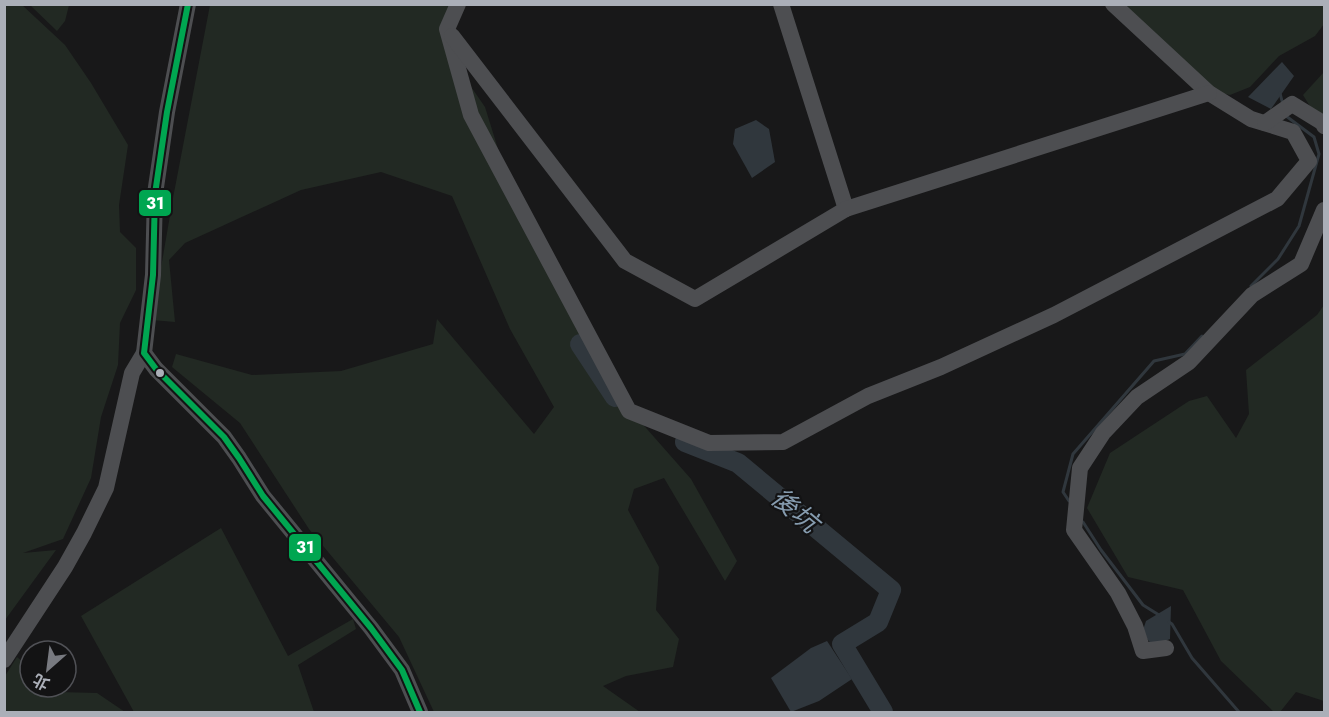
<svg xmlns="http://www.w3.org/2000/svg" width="1329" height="717" viewBox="0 0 1329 717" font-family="Jost,'Noto Sans TC',sans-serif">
<rect width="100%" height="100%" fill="#181819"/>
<g fill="#222923">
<path d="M22,5l43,40 26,38 37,62 -9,60 1,27 16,16v42l-16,33 -2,42 -17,52 -10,61 -28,61 -40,14 33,-3 -51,70 -1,-615z"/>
<path d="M30,5h39l-4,16 -8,10z"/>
<path d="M210,5h248l-11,24 18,49 20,29 23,74 102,206 81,92 46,82 -12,20 -61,-103 -30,11 -6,21 31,57 -3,43 23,29 -6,28 -47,9 -23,10 37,26h-206l-35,-75 -90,-108 -69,-106 -68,-56 4,-13 76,21 89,-4 92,-27 4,-25 97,115 20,-27 -44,-78 -58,-133 -71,-24 -80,18 -116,53 -16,17 6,62 -23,-2 21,-122z"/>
<path d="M1125,5h198l1,5v14l-9,12 -36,20 -29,31 -20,8 -18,-4z"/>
<path d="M1324,72v57l-21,-34z"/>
<path d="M1324,305v396l-28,-9 -16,20h-6l-53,-51 -38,-71 -55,-13 -41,-69 23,-55 79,-52 18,-5 29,42 13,-24 -3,-44 71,-55z"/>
<path d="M221,528l67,128 65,-37 3,10 -58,36 16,47h-180l-53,-96z"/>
<path d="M17,657l13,11v19h22l6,5 39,1 28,19h-120v-36z"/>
</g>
<g fill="#30373d">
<path d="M1282,62l12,14 -23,33 -23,-12z"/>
<path d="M756,120l13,9 6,33 -23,16 -19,-34 2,-15z"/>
<path d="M1171,606l-1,33 -17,7 -11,-13 4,-12z"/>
<path d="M827,641l25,38 -33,22 -28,11 -20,-34 40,-30z"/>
</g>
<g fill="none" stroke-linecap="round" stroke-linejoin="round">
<g stroke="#30373d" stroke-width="3">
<path d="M1280,93l2,8"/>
<path d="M1251,286l27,-27 21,-33 20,-72 -5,-17 -28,-21"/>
<path d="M1069,501l-6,-9 10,-38 81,-93 31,-7 17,-18"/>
<path d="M1083,522l18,28 42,55 16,10"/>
<path d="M1169,622l3,2 20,34 47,54"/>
</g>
<g stroke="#30373d" stroke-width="20">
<path d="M580,344l35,53"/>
<path d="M685,442l53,21 153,127 -13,32 -36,22 41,68"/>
</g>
<g stroke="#4d4e51" stroke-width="16">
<path d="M188,4l-21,108 -12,82 -2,81 -9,78 12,16 68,68 15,21 24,38 108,132 31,42 18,42"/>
<path d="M458,4l-11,25 24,86 158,296 80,32 74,-1 85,-46 73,-29 113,-52 223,-116 32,-38 -16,-29 -42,-13 -42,-26 -96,-89"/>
<path d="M781,4l65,205"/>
<path d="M452,36l173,225 70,38 151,-90 363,-116"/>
<path d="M1265,123l27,-19 31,19 1,3"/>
<path d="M1166,648l-23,3 -8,-25 -17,-33 -44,-63 6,-62 23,-35 34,-36 52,-35 63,-67 49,-31 23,-54"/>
<path d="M4,660l61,-93 19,-34 22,-45 26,-115 12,-20"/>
</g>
<g stroke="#131314" stroke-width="10">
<path id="bus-1" d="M188,4l-21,108 -12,82 -2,81 -9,78 12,16 68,68 15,21 24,38 108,132 31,42 18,42"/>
</g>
<use href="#bus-1" stroke="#00a651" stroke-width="6"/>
</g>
<circle fill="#abafb8" stroke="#131314" stroke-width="2" cx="160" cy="373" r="5"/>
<g text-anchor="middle" stroke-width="4.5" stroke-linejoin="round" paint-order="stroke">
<g font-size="26" font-style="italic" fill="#869caf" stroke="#131314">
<text transform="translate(795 510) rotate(40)" y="9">後坑</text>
</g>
</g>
<g stroke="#131314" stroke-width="2">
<rect x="138" y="189" width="34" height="28" rx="6" fill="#00a651"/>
<rect x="288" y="533" width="34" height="29" rx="6" fill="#00a651"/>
</g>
<g font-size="16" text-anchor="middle" font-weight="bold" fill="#fff">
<text x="155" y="209">31</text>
<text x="305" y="553">31</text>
</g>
<rect width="1329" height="717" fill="none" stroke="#abafb8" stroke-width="12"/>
<g transform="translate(48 669) rotate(208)"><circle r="28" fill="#131314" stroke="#505156" stroke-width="1.5"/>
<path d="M0-4.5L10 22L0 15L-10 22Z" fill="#787a80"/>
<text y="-9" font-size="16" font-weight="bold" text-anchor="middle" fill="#abafb8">北</text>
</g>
</svg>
